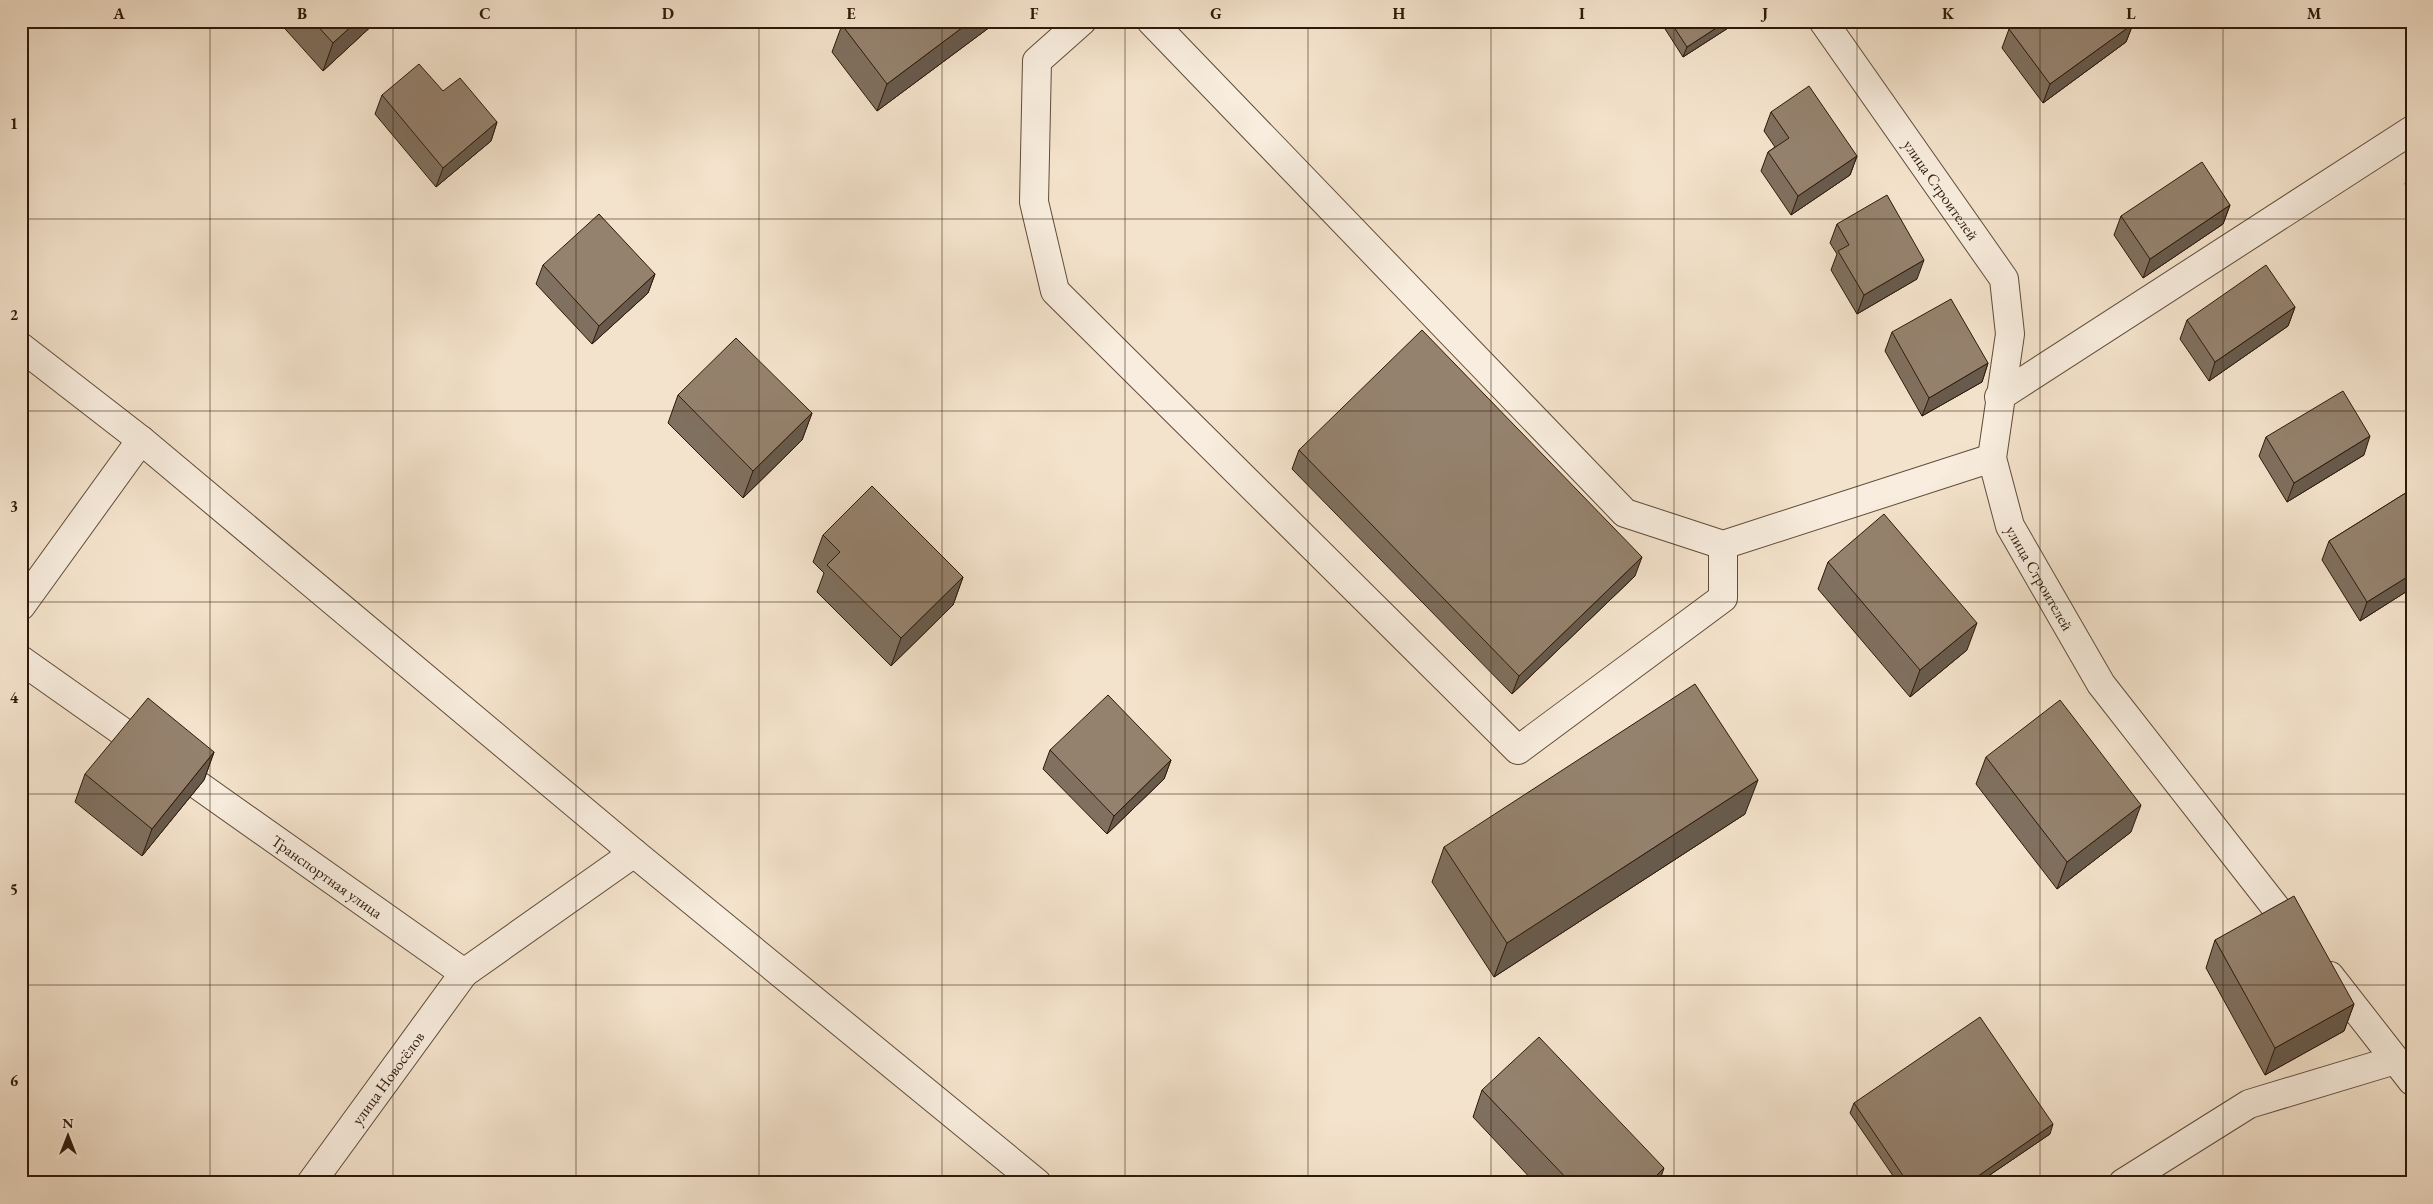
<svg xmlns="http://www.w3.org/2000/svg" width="2433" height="1204" viewBox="0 0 2433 1204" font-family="'EB Garamond',serif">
<rect width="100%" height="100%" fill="#f4e3cc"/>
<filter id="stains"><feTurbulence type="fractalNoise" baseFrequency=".004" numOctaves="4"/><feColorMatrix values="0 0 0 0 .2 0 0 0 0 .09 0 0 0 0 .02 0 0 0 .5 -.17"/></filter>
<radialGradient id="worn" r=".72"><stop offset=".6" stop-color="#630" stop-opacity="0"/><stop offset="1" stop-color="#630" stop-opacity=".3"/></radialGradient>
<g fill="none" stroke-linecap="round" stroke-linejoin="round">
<g stroke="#604c3a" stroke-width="30">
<g id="minor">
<path d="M1082,21l-45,40 -3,141 21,89 463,459 205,-152v-53"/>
<path d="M1151,21l474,492 98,32 269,-87"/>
<path id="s1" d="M1823,21l181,258 6,55 -18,124 18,68 91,158 197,252"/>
<path d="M21,347l120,93 493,413 403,330"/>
<path d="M1999,397l413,-267"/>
<path d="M21,606l120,-166"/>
<path id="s2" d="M21,660l443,313 170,-120"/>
<path d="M2330,976l82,105"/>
<path id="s3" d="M311,1183l153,-210"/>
<path d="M2123,1183l126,-79 146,-44"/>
</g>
</g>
<use href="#minor" stroke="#f8edde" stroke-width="28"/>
</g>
<g fill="#80705f" stroke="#2f1909">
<path d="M278,21h99l-54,50z"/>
<path d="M998,21l-121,90 -45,-59 10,-27z"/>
<path d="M1660,21h79l-56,36z"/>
<path d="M2133,24l-7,18 -83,61 -41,-55 7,-19z"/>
<path d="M443,91l54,31 -6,19 -55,46 -61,-73 7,-19z"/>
<path d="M1771,112l86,44 -7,19 -59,40 -30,-44 7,-19 7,-5 -11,-16z"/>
<path d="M2412,166v28l-7,-10z"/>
<path d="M2230,205l-7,19 -80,54 -29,-43 7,-19z"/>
<path d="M1837,224l80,55 -60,35 -26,-44 6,-16 -7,-11z"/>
<path d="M543,265l112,9 -7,19 -56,51 -56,-60z"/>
<path d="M2295,307l-7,19 -79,55 -29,-42 7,-19z"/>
<path d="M1892,332l96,31 -6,19 -60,34 -37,-65z"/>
<path d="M678,395l134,18 -10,27 -59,58 -75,-75z"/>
<path d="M2266,437l98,18 -77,47 -28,-46z"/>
<path d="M1299,450l336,126 -123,118 -220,-225z"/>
<path d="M2412,489v99l-52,33 -38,-61 7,-19z"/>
<path d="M823,535l140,42 -10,28 -62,61 -74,-74 7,-19 -11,-11z"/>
<path d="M1828,562l139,88 -57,47 -92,-108z"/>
<path d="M1050,750l121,10 -7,19 -57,55 -64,-65z"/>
<path d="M214,752l-10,28 -62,76 -67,-54 10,-28z"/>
<path d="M1986,757l145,75 -74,57 -81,-105z"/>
<path d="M1745,814l-251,163 -62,-95 12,-35z"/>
<path d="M2215,940l139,64 -10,27 -79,44 -59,-107z"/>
<path d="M1482,1090l167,93h-114l-62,-66z"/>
<path d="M1854,1103l196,31 -72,49h-80l-48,-70z"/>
</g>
<g fill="#685b4d" stroke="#2f1909">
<path d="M357,21h20l-54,50 10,-28z"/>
<path d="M971,21h27l-121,90 10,-27z"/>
<path d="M1727,21h12l-56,36 4,-10z"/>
<path d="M2133,24l-7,18 -83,61 7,-19z"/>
<path d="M497,122l-6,19 -55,46 7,-19z"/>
<path d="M1857,156l-7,19 -59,40 7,-19z"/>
<path d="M2230,205l-7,19 -80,54 7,-19z"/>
<path d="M1924,260l-7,19 -60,35 7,-19z"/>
<path d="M655,274l-7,19 -56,51 7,-18z"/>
<path d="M2295,307l-7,19 -79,55 6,-19z"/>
<path d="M1988,363l-6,19 -60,34 7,-18z"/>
<path d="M812,413l-10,27 -59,58 10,-27z"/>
<path d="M2370,436l-6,19 -77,47 7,-19z"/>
<path d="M1642,557l-7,19 -123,118 7,-18z"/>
<path d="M2412,574v14l-52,33 7,-19z"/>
<path d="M963,577l-10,28 -62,61 10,-28z"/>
<path d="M1977,623l-10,27 -57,47 10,-27z"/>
<path d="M214,752l-10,28 -62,76 10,-27z"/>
<path d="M1171,760l-7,19 -57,55 7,-18z"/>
<path d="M1758,780l-13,34 -251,163 13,-34z"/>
<path d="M2141,805l-10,27 -74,57 10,-27z"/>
<path d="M2354,1004l-10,27 -79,44 10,-27z"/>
<path d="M2053,1124l-3,10 -72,49h-10z"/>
<path d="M1664,1168l-5,15h-10z"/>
</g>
<g fill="#95826e" stroke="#2f1909">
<path d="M313,21h44l-24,22z"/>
<path d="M847,21h124l-84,63 -45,-59z"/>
<path d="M1670,21h57l-40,26z"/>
<path d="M2020,21h111l2,3 -83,60 -41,-55z"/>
<path d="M419,64l24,27 17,-13 37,44 -54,46 -61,-73z"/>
<path d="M1809,86l48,70 -59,40 -30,-44 21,-14 -18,-26z"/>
<path d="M2202,162l28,43 -80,54 -29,-43z"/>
<path d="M1887,195l37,65 -60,35 -26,-44 11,-6 -12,-21z"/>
<path d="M599,214l56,60 -56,52 -56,-61z"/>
<path d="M2266,265l29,42 -80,55 -28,-42z"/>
<path d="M1951,299l37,64 -59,35 -37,-66z"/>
<path d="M1422,330l220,227 -123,119 -220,-226z"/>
<path d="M736,338l76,75 -59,58 -75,-76z"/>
<path d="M2343,391l27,45 -76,47 -28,-46z"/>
<path d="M872,486l91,91 -62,61 -74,-73 13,-13 -17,-17z"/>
<path d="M2412,489v85l-45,28 -38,-61z"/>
<path d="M1884,514l93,109 -57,47 -92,-108z"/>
<path d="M1695,684l63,96 -251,163 -63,-96z"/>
<path d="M1108,695l63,65 -57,56 -64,-66z"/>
<path d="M148,698l66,54 -62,77 -67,-55z"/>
<path d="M2060,700l81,105 -74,57 -81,-105z"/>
<path d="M2294,896l60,108 -79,44 -60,-108z"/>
<path d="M1980,1017l73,107 -85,59h-60l-54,-80z"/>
<path d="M1539,1037l125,131 -15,15h-78l-89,-93z"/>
</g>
<path fill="none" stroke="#2f1909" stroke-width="1" stroke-opacity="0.55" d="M210,21v1162M393,21v1162M576,21v1162M759,21v1162M942,21v1162M1125,21v1162M1308,21v1162M1491,21v1162M1674,21v1162M1857,21v1162M2040,21v1162M2223,21v1162M21,219h2391M21,411h2391M21,602h2391M21,794h2391M21,985h2391"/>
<g text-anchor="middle" stroke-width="4.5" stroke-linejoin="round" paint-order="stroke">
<g font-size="16" fill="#2f1909" stroke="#f8edde">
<text dy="6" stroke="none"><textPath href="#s1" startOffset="206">улица Строителей</textPath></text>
<text dy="6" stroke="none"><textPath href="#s1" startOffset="626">улица Строителей</textPath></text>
<text dy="6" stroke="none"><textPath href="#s2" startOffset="375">Транспортная улица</textPath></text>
<text dy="6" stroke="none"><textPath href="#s3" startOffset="130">улица Новосёлов</textPath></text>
</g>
</g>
<rect width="2433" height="1204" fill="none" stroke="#f4e3cc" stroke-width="55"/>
<g transform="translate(68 1136)" stroke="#f8edde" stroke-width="4" paint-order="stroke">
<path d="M0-4L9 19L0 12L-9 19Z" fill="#2f1909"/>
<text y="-8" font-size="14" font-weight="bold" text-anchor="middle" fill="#2f1909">N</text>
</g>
<rect x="28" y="28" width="2378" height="1148" fill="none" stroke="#2f1909" stroke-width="2"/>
<g font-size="16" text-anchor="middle" font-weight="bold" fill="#2f1909">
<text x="119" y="19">A</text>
<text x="302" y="19">B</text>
<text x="485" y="19">C</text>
<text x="668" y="19">D</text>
<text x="851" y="19">E</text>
<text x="1034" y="19">F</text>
<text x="1216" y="19">G</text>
<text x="1399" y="19">H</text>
<text x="1582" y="19">I</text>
<text x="1765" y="19">J</text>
<text x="1948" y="19">K</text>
<text x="2131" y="19">L</text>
<text x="2314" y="19">M</text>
<text x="14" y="129">1</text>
<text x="14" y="320">2</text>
<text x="14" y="512">3</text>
<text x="14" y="703">4</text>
<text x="14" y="895">5</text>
<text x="14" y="1086">6</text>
</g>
<rect width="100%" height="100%" filter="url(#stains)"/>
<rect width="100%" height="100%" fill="url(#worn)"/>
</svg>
